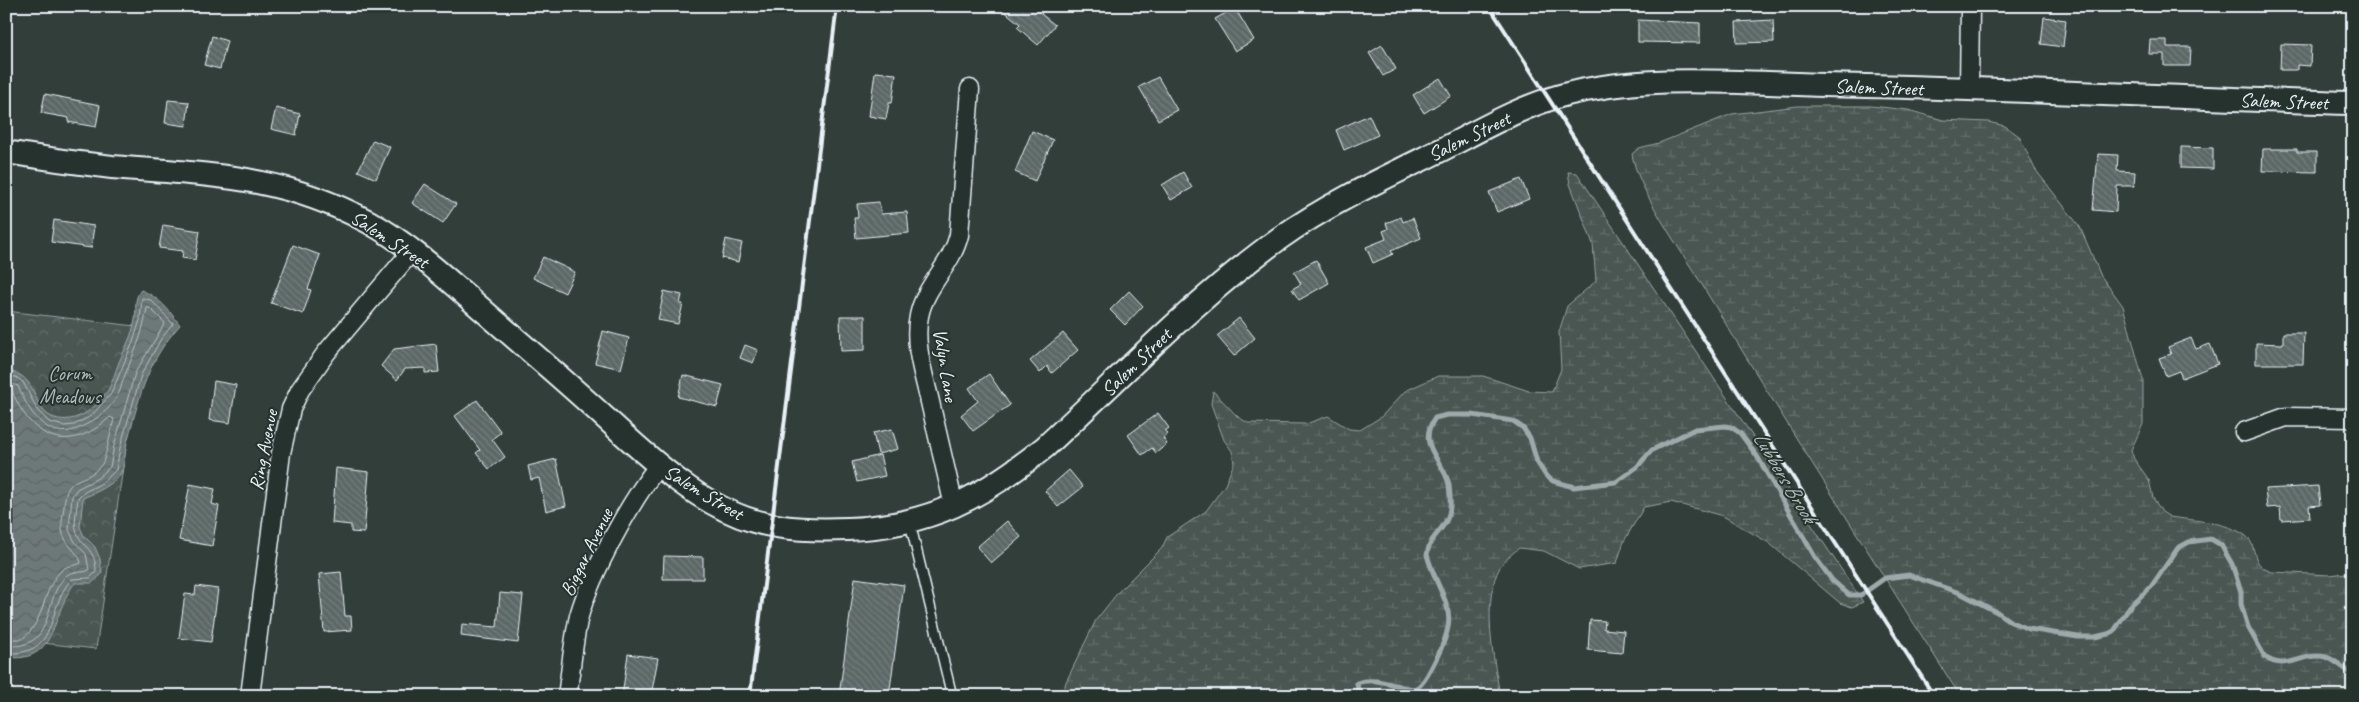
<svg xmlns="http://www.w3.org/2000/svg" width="2359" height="702" viewBox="0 0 2359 702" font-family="Caveat,sans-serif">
<defs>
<pattern id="forest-crowns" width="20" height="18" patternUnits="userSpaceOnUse" patternTransform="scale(1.25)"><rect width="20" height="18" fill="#495651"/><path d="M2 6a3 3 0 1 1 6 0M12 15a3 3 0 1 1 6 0" fill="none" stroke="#636f6b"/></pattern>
<pattern id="wetland-marsh" width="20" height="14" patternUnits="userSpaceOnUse" patternTransform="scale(1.25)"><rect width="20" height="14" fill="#495651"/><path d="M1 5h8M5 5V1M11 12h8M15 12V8" fill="none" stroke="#636f6b"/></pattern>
<pattern id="water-waves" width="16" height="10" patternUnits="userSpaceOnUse" patternTransform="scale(1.25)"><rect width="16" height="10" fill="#6d7978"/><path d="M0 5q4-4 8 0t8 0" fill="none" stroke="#5b6363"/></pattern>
<pattern id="building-back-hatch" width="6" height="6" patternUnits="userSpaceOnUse" patternTransform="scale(1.25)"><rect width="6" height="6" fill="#5c6865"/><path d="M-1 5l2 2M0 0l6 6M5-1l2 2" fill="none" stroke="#737e7c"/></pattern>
</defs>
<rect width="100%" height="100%" fill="#323e39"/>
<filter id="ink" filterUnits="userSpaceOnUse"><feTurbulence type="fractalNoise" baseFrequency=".02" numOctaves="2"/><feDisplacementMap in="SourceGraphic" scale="10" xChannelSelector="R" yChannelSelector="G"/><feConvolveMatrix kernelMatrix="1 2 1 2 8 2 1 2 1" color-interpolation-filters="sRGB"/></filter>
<g filter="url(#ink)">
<path fill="url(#forest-crowns)" stroke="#98a4a4" d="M6,311l138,16 -48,322 -90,-10z"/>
<g fill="url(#wetland-marsh)" stroke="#98a4a4">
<path d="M1798,106h73l37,4 35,10 45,2 17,4 14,10 16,33 45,58 21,49 22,30 20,74v44l-12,26 3,9 15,21 4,18 9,14 8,5c25,4 56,4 76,19 13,11 3,29 26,36l58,3 23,-3v124h-393c-85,-134 -171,-267 -253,-403 -20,-34 -70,-103 -75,-139l7,-6 20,-5 73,-29z"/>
<path d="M1568,172l9,1 286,429 -11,5 -12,-4 -71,-60 -46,-27 -52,-14 -27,5 -20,34 -7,22 -38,6 -35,-18 -25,-3c-6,5 -15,12 -19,19 -19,35 -6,91 0,129h-438l4,-14 30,-62 23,-29 43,-43 5,-11 39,-26 19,-26 9,-22 -2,-12 -8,-11 -13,-36 2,-13 25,26 10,6 58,1 22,-8 21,13 11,1 21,-13 24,-26 33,-15h45l46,15 23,1 9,-23 -2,-37 8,-26 29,-25 -3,-37 -23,-60z"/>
</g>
<path fill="url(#water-waves)" stroke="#9ea9ab" d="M141,290c18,7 28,20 39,35 -33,37 -39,67 -52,114 -3,8 -3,27 -7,34 -7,12 -26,20 -38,25l-3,29 4,9 11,11 5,12 2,15 -10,9h-17c-24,28 -16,82 -69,74v-286c35,3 24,40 49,47 20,6 39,-8 51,-25 6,-8 9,-21 13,-31 6,-14 14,-28 16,-43 2,-12 -2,-19 6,-29z"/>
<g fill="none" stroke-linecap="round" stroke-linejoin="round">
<g stroke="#b7c1c5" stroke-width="1">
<path d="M6,376l10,1 7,5 15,29 11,11 15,4 10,-1 17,-9 20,-22 22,-52 7,-22 2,-22 9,2 22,24 -12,15 -20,36 -21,73 -4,22 -14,13 -21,11 -3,4c-1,9 -4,23 -2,32 5,18 20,17 20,42l-6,6 -18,1c-27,27 -10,77 -66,74"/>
<path d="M6,382l12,4c12,29 32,59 67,39 12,-6 24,-15 31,-27 4,-5 5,-12 7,-18 11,-28 19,-42 24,-72h3l15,15 -30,50 -21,73 -4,21 -12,11 -21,11 -5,7 -3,34 6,12 11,12 3,16c-6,4 -15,0 -22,5 -27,24 -8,74 -61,71"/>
<path d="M6,390l6,1c20,49 57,64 98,26l4,2c-2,8 -9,41 -12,45 -16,22 -36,7 -38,43 -1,8 -3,16 -2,23 2,15 17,22 19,33 -6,3 -13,2 -18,6 -22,19 -16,51 -41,70h-16"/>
</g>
<path stroke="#9ea9ab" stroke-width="5" d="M1359,696l-2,-13c18,-7 39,4 57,6l4,-2c8,-6 12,-17 17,-26 28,-53 7,-56 -8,-106 2,-18 14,-22 20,-36 5,-10 3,-24 2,-34 -4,-24 -34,-39 -14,-67l12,-3h25l41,6 10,7 7,10 7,24 9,14 7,5 21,6 42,-5 21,-15 15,-17 43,-21 30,-3 6,1 9,6 17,23 58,101 17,23 17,15h12l24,-17 24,-3 51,18 37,19 14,10 18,7 49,8h17l13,-3 6,-3 17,-26 20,-18 27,-39 11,-6 22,-3 10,6 11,19 9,28v12l7,23 17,30c20,16 40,-6 61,0 10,3 17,12 27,17"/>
</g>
<g fill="url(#building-back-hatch)" stroke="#e8f1f8">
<path d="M998,6h49l-6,8 14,11 -17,20 -21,-18 3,-3z"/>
<path d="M1235,8l19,32 -19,11 -20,-32z"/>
<path d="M2044,17l22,3 -3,27 -22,-3z"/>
<path d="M1638,20l62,3v20l-62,-1z"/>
<path d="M1773,20l1,22 -37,1 -1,-21z"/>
<path d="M212,36l15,5 -7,28 -16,-4z"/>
<path d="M2150,40h17v7h24l-1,19h-26v-12h-15z"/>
<path d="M2281,44l30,1 -1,21 -13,-1v5h-17z"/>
<path d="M1382,45l14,24 -13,7 -14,-23z"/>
<path d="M875,72l21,2 -4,29h-3l-3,16 -17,-3z"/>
<path d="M1158,77l19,33 -19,10 -19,-33z"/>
<path d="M1440,78l11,18 -27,17 -11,-18z"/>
<path d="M45,94l55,11 -4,22 -28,-5 1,-4 -28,-5z"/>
<path d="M168,100l21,2 -3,24 -21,-3z"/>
<path d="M276,108l24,6 -4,21 -25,-6z"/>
<path d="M1369,115l9,20 -34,15 -8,-20z"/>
<path d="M1032,131l21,9 -18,41 -20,-9z"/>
<path d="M373,140l17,7 -14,32 -18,-8z"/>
<path d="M2181,147l32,1v21l-32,-1z"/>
<path d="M2263,149h34v3h20v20l-55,-1z"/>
<path d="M2098,154l20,1 -1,16 18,1 -1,14h-17l-1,26 -23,-2z"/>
<path d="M1183,172l9,16 -21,12 -9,-15z"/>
<path d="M1521,179l8,20 -32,13 -8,-20z"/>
<path d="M425,184l31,20 -13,19 -31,-20z"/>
<path d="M879,202l2,12 26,-2 2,21 -53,5 -2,-20h4l-1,-14z"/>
<path d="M1401,217l2,5 10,-4 8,20 -30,13 2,3 -20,9 -7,-16 20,-8 -3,-8 5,-2 -2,-6z"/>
<path d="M54,220l40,6 -3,22 -40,-6z"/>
<path d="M163,225l37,6 -5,29 -13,-2 1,-7 -24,-3z"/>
<path d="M726,239l16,4 -4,19 -16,-4z"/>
<path d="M293,245l27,10 -12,34 3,1 -8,24 -32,-11z"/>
<path d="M543,257l32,15 -10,21 -32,-15z"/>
<path d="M1316,260l13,23 -30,17 -7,-11 9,-5 -7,-12z"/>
<path d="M664,291l18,4 -2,9h3l-5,20 -20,-4z"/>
<path d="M1129,291l14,15 -18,19 -15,-15z"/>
<path d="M840,316h25v34l-24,1z"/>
<path d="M1239,318l16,20 -21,18 -17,-20z"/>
<path d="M603,331l26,7 -8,31 -26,-6z"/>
<path d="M1063,333l15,17 -26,23 -5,-7 -7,7 -10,-12z"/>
<path d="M2283,333h21l-1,31h-47v-21l27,1z"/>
<path d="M2191,338l5,11 14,-5 8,20 -36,14 -3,-7 -13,5 -7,-18 12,-4 -3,-7z"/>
<path d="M436,344l3,28 -14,1v-5l-20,1 -8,11 -16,-14 13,-17z"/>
<path d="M745,345l13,5 -5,13 -13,-5z"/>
<path d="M989,374l21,31 -37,26 -12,-16 17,-14 -9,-13z"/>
<path d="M683,375l40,10 -6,22 -39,-10z"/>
<path d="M214,381l22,4 -6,38 -21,-3z"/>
<path d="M477,400l24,32 -9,7 13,18 -16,12 -13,-16 4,-3 -25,-34z"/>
<path d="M1158,413l11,15 -4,3 3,3 -5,4 4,6 -11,9 -4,-5 -10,7 -14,-20z"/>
<path d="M892,429l6,20 -20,5 -5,-21z"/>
<path d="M880,455l5,21 -28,6 -5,-20z"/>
<path d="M556,459l10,47 -20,5 -7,-33 -8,2 -3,-14z"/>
<path d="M336,468l33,4 -5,61 -13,-1v-7l-19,-2z"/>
<path d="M1069,470l14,17 -25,20 -13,-16z"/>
<path d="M190,484l25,5 -3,15 7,2 -7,40 -33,-6z"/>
<path d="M2318,486l2,19 -11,1 1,12 -29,2 -1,-13 -13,1 -2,-19z"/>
<path d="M1007,521l14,16 -30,26 -14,-16z"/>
<path d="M664,556l39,1v22h-40z"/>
<path d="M341,572l4,44h6l1,14 -28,2 -5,-58z"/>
<path d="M855,578l49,7 -15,111h-50z"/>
<path d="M196,586l22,3 -7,53 -32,-4 6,-44 10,1z"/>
<path d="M500,593l23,2 -5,48 -57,-7 1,-12 35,3z"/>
<path d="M1590,620l15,1 -1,8 20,2 -2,22 -34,-3z"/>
<path d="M628,654l30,4 -7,38h-29z"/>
</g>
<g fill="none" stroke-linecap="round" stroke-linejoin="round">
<g stroke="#e8f1f8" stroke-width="12">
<path id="service" d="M910,523l42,173"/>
</g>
<g stroke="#e8f1f8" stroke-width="21">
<g id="minor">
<path d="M1969,90l1,-84"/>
<path d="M2244,432l42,-15 67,1"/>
<path d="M954,506c-8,-35 -16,-69 -24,-104 -6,-27 -17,-58 -11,-86 6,-31 33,-51 40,-81l11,-146"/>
<path d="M250,696l31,-243 10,-44 9,-19 26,-37 86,-102"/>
<path d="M567,696c4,-26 6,-54 12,-80 12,-43 52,-116 80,-151"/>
</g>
</g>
<g stroke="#e8f1f8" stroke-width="26">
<path id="tertiary" d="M6,152c35,6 70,11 106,15 96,8 168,7 257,55 43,24 79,58 116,90 39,34 78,67 116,102 43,39 95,90 153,107 30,9 64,9 94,8 82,-3 135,-32 197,-82 77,-71 150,-148 235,-209 48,-34 104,-60 157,-86 40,-20 80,-44 123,-56 83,-23 179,-13 264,-11 176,3 352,13 529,18"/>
</g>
<use href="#service" stroke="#26332d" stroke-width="9"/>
<use href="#minor" stroke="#26332d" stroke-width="18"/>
<use href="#tertiary" stroke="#26332d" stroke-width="22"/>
<g stroke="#e8f1f8" stroke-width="4">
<path d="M1489,6l445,690"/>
<path d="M750,696l87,-690"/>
</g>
</g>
</g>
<g text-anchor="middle" stroke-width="4" stroke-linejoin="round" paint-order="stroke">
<g font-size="20" fill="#e8f1f8" stroke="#26332d">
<text transform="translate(1879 87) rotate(2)" y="7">Salem Street</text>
<text transform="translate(2284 101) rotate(2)" y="7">Salem Street</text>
<text transform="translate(1469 136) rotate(-26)" y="7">Salem Street</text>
<text transform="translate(390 239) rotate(33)" y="7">Salem Street</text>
<text transform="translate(1136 362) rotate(-44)" y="7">Salem Street</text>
<text transform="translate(946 365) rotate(81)" y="7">Valyn Lane</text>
<text transform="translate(263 450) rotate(-79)" y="7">Ring Avenue</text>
<text transform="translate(704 492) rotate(31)" y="7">Salem Street</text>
<text transform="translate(586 552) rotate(-64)" y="7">Biggar Avenue</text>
</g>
<g font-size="20" fill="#b0bbbe" stroke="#26332d">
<text x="70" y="380">Corum<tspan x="70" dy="23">Meadows</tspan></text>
</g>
<g font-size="21" font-style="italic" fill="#b1bbbe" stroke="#26332d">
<text transform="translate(1785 477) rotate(59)" y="7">Lubbers Brook</text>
</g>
</g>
<rect width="2359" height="702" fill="none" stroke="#26332d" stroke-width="25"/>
<rect x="12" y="12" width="2334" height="677" fill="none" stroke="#e8f1f8" stroke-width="2" filter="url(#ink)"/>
</svg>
